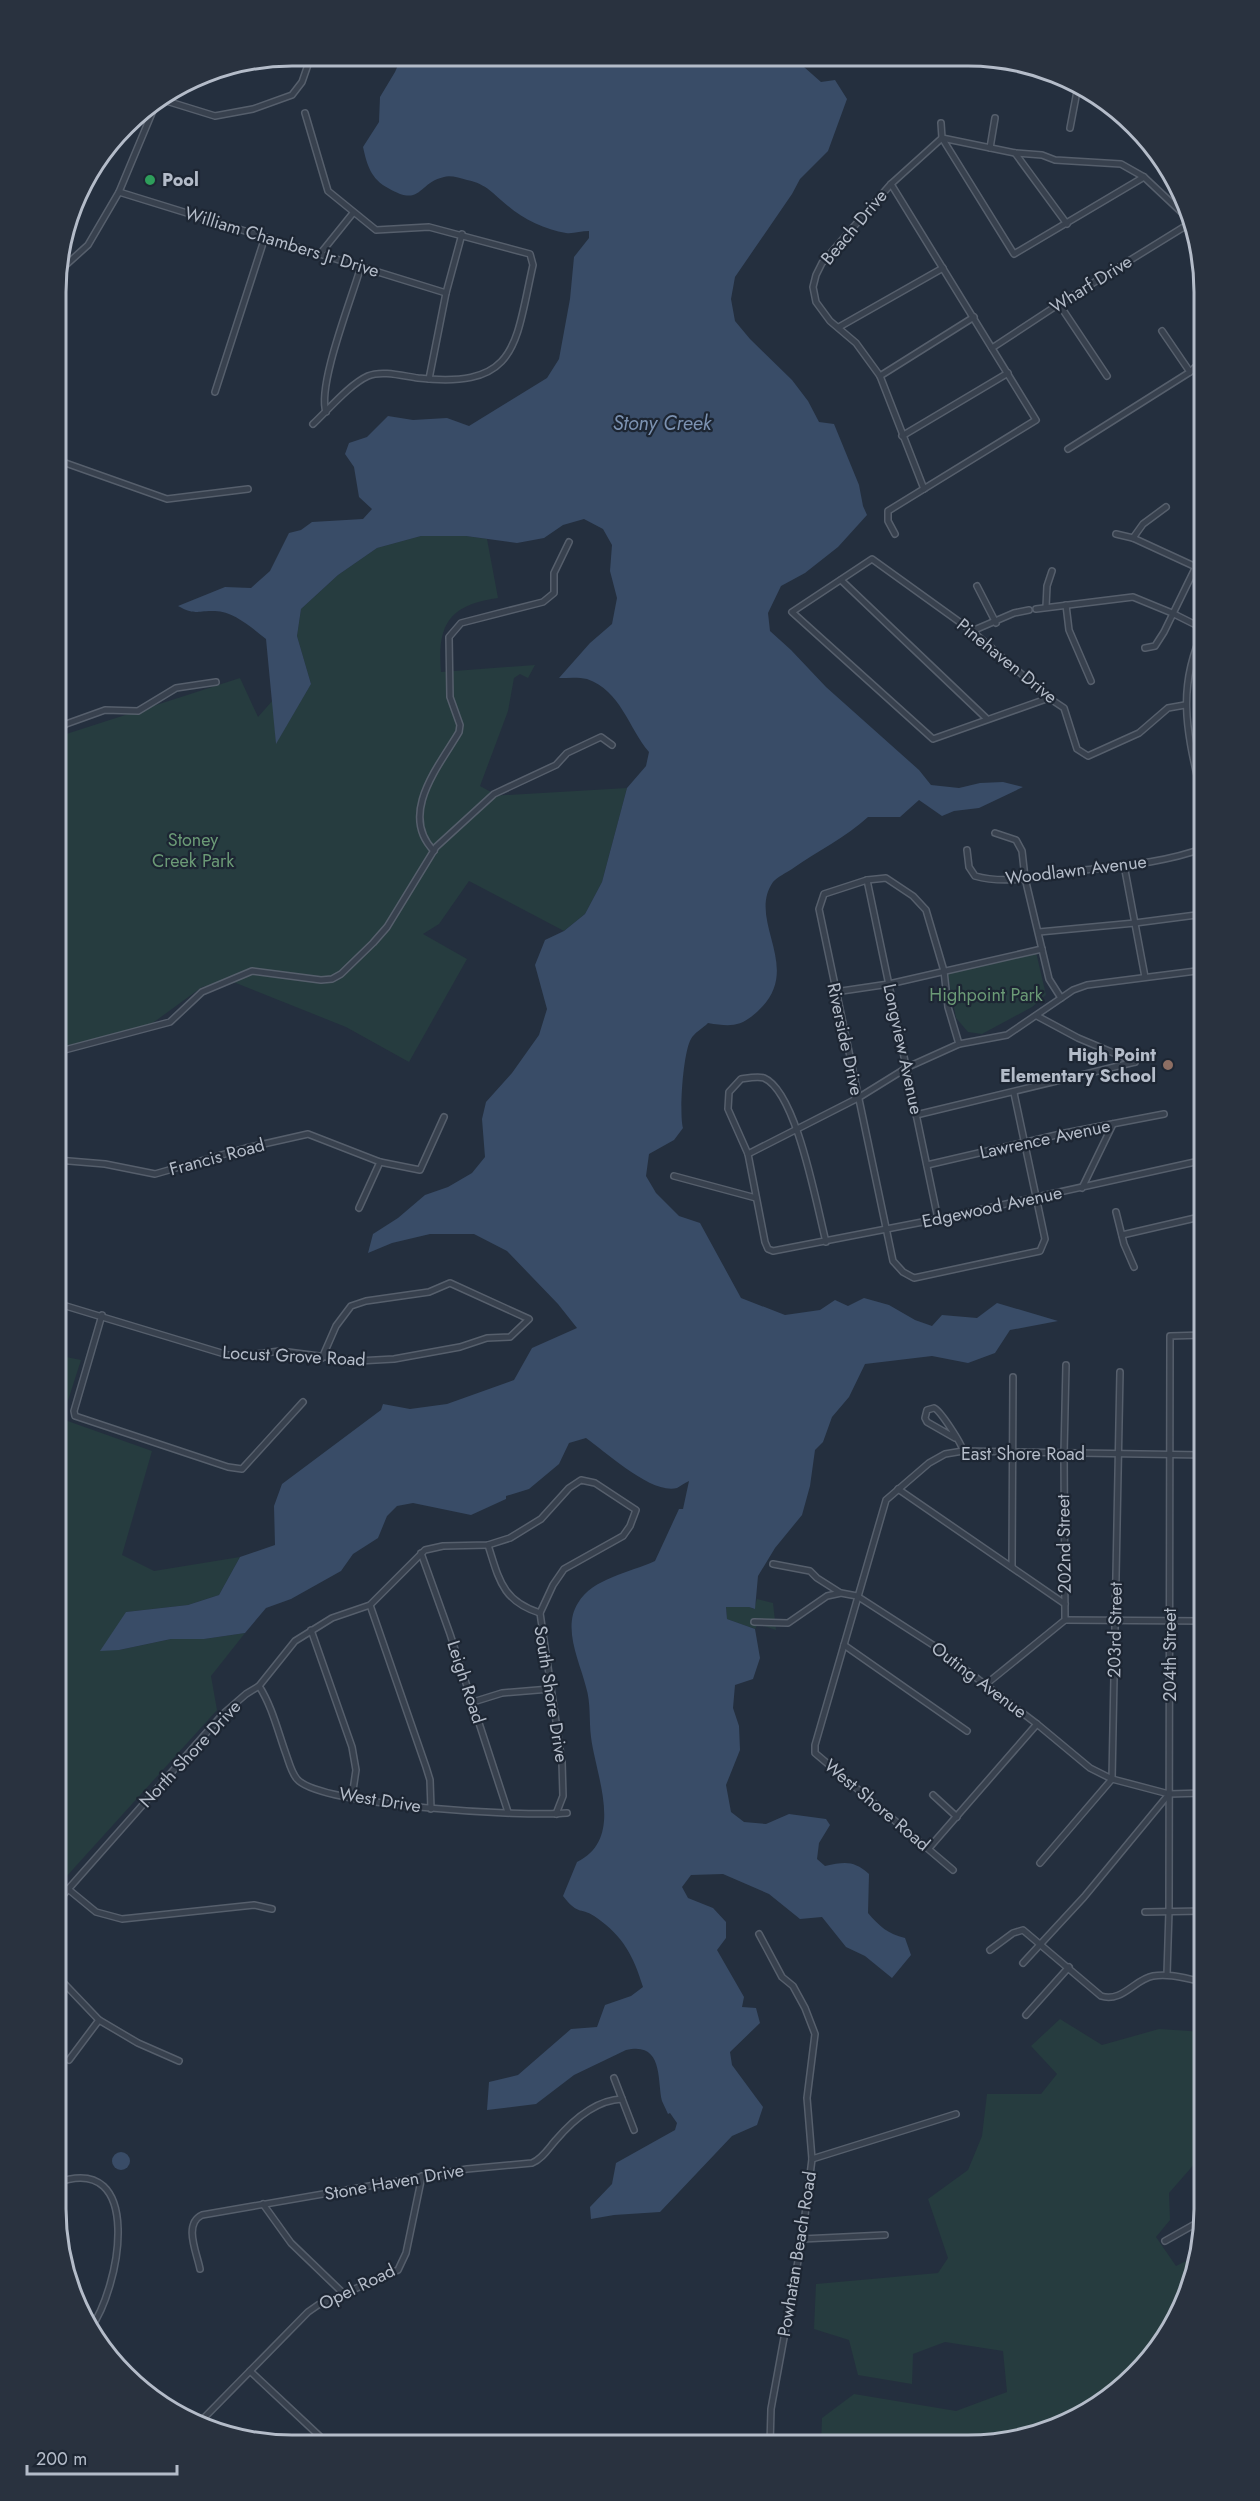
<svg xmlns="http://www.w3.org/2000/svg" width="1260" height="2501" viewBox="0 0 1260 2501" font-family="Jost,sans-serif">
<rect width="100%" height="100%" fill="#242f3e"/>
<g fill="#263c3f">
<path d="M421,536h45l21,3 11,59c-49,7 -61,26 -57,74l94,-7 -7,13 -8,-4 -6,4 -6,33 -28,75 11,6 -2,4 138,-8 -25,94 -17,32 -21,17 -95,-50 -30,43 -16,10 44,25 -58,103 -63,-35 -115,-46 -29,6 -63,46 -82,18v-314l183,-59 18,39 15,-17 3,43 35,-59 -14,-48 4,-27 37,-34 39,-27z"/>
<path d="M1198,672l6,1v32l-9,3v-22z"/>
<path d="M1036,952l10,43 -14,12 -50,27 -14,-2 -12,-14 -9,-47z"/>
<path d="M56,1355l25,5 -19,59 90,32 -30,104 32,16 86,-14 -21,38 -31,10 -62,7 -7,38 52,-11h33l41,-6 -34,43 6,34 -161,178z"/>
<path d="M757,1599l16,4 3,27 -18,-6 -3,5 -28,-10 -1,-12h23l5,2z"/>
<path d="M1060,2019l42,26 57,-16 45,3v121l-35,40 1,27 -14,17 20,29 10,-5 8,7 -7,31 -32,54 -55,53 -56,27 -76,12h-147l1,-27 32,-24 102,17 51,-19 -4,-41 -58,-9 -32,12 -1,30 -54,-9 -9,-35 -35,-11 2,-45 122,-11 10,-15 -20,-59 40,-29 14,-34 5,-42h54l16,-20 -26,-28z"/>
</g>
<g fill="#394c67">
<path d="M402,56l367,2 35,9 17,15 14,-2 12,19 -19,52 -28,28 -8,15 -57,83 -4,22 4,22 15,18 42,41 16,21 11,21 15,2 25,61 4,21 4,9 -29,32 -33,26 -24,13 -13,27 2,18 21,19 35,37 93,83 12,15 28,3 21,-5 23,-1 20,5 -44,21 -25,3 -12,5 -23,-16 -19,17h-32c-23,21 -51,34 -76,52 -6,4 -15,8 -19,13 -27,39 32,86 -15,129 -17,16 -27,16 -50,12 -5,5 -14,10 -17,16 -8,13 -12,75 -8,89l-9,12 -25,14 -3,22 10,17 23,23 21,7 41,75 44,17 35,-5 15,-10 13,6 16,-8 25,7 26,15 17,6 10,-11 35,3 20,-15 61,18 -48,9 -15,23 -27,10 -36,-7 -67,8 -16,33 -17,20 -9,25 -8,8 -5,36 -8,29 -27,33 -17,28 -3,33 -6,-2h-23l1,12 28,10 5,29 -7,21 -18,6 -2,23 6,18 1,24 -14,35 5,27 13,10 22,2 23,-10 37,5 4,6 -11,18 -2,16 8,7c20,-4 28,-6 44,8l-1,39c11,13 20,21 37,25l6,17 -19,23 -27,-22 -19,-9 -24,-30 -22,2 -31,-25 -46,-20 -32,1 -9,12 6,11 25,10 13,14v16l-9,12 27,47 -2,10 14,1 4,15 -30,29 2,13 31,42 -6,18 -25,11 -72,76 -46,3 -23,4 -1,-12 22,-23 4,-21 59,-33 2,-7 -7,-10 -2,1c-2,-4 -4,-9 -6,-13 -5,-20 2,-60 -36,-51l-52,25 -38,29 -49,6 2,-28 29,-7 53,-46 26,-2 8,-22 26,-9 12,-9c-9,-30 -20,-51 -46,-69 -16,-12 -18,-1 -34,-22l14,-34c48,-23 19,-85 14,-125 -2,-16 0,-34 -5,-50 -6,-25 -24,-59 -8,-84 15,-25 51,-30 77,-42l24,-52h4l6,-28c-5,2 -8,5 -12,7 -25,7 -71,-36 -91,-50l-17,5 -10,21 -30,25 -23,7v3l-35,16 -58,-12 -16,3 -10,10 -9,22 -25,16 -12,17 -50,28 -25,9 -21,25 -41,6h-33l-52,11 -19,1 26,-39 62,-7 31,-10 21,-38 35,-12 -1,-39 8,-22 99,-74 2,-6 27,5 37,-5 67,-24 18,-32 45,-20 -19,-24 -51,-53 -33,-17h-44l-38,9 -24,10 5,-19 25,-16 27,-23 23,-8 24,-14 13,-16 -3,-38 4,-17 26,-29 27,-38 8,-26 -12,-44 10,-25 19,-9 21,-17 17,-32 25,-94 19,-22 3,-14c-21,-25 -28,-61 -62,-73 -8,-2 -19,-1 -28,-1l31,-35 22,-19 5,-26 -7,-27 2,-26 -9,-16 -19,-10 -21,6 -19,13 -27,5 -51,-7h-45l-44,12 -39,27 -37,34 -4,27 14,48 -35,60 -10,-105c-14,-11 -33,-28 -51,-28 -18,-1 -19,5 -37,-5l47,-19 26,1 19,-17 19,-38 12,-3 11,-8 51,-3 9,-10 -13,-12 -5,-30 -9,-13 4,-11 18,-6 21,-21 25,4 34,-2 22,8 78,-48 12,-19 11,-60 4,-42 15,-19v-7c-8,0 -16,3 -23,2 -20,-3 -43,-14 -58,-27 -15,-12 -21,-22 -41,-26 -7,-2 -17,-5 -23,-3 -27,6 -22,31 -56,11 -17,-9 -21,-23 -25,-41l16,-25 1,-25 15,-25z"/>
<circle cx="121" cy="2161" r="9"/>
</g>
<g fill="none" stroke-linecap="round" stroke-linejoin="round">
<g stroke="#565f6c" stroke-width="8">
<g id="minor">
<path d="M160,99l55,17 38,-7 39,-14 10,-13 9,-26"/>
<path d="M305,113l23,78 48,39 53,-3 101,27 3,11c-18,80 -15,124 -115,113 -15,-2 -36,-8 -50,-2 -18,8 -40,34 -55,48"/>
<path d="M941,123l1,15 72,116 130,-77"/>
<path d="M1070,128l8,-42 3,-1"/>
<path d="M990,148l5,-30"/>
<path d="M1015,153l52,71"/>
<path d="M891,184l145,236 -148,91v10l7,13"/>
<path d="M119,192l327,101"/>
<path d="M320,254l33,-41"/>
<path d="M57,273l31,-28 31,-53 38,-91"/>
<path d="M1059,304l48,72"/>
<path d="M839,327l104,-59"/>
<path d="M1162,331l28,41"/>
<path d="M992,348l67,-44 133,-82"/>
<path d="M880,376l94,-59"/>
<path d="M429,379l17,-86 16,-59"/>
<path d="M215,392l50,-155"/>
<path d="M326,412c-9,-27 26,-114 35,-146"/>
<path d="M902,436l106,-63"/>
<path d="M1068,449l122,-77 14,-13"/>
<path d="M57,460l110,39 81,-10"/>
<path d="M924,489l-44,-113 -24,-33 -26,-22 -14,-19 -3,-15 3,-12 6,-12 69,-79 51,-46 73,15 27,2 13,5 66,4 23,13 49,46"/>
<path d="M1116,534l17,4 63,29"/>
<path d="M1133,538l10,-14 23,-17"/>
<path d="M841,580l145,138"/>
<path d="M977,586l19,37"/>
<path d="M1066,605l3,25 22,51"/>
<path d="M1046,607l1,-21 5,-15"/>
<path d="M1036,609l97,-12 39,16 32,16"/>
<path d="M972,631l42,-18 15,-3"/>
<path d="M1145,648l10,-2 9,-14 40,-82"/>
<path d="M1049,698l-116,41 -141,-127 80,-53 100,72 77,67 15,10 13,41 11,7 51,-23 29,-25 17,-3"/>
<path d="M57,732l9,-8 39,-14 33,1 38,-23 40,-6"/>
<path d="M1204,807c-14,-66 -31,-113 0,-178"/>
<path d="M995,833l21,7 6,11 3,27 24,101 12,19"/>
<path d="M967,850l2,17 6,9c31,9 69,0 101,-5 43,-5 88,-8 128,-23"/>
<path d="M434,851c-36,-37 5,-85 25,-119l1,-7 -10,-28 -1,-60 12,-14 82,-21 11,-9v-20l15,-31"/>
<path d="M1124,865l21,112"/>
<path d="M867,880l71,339"/>
<path d="M1039,932l96,-9 69,-9"/>
<path d="M835,992l54,-8 153,-35"/>
<path d="M1037,1016l41,22 57,24"/>
<path d="M959,1044l-11,-37 -4,-36 -18,-61 -13,-14 -27,-18 -19,2 -43,14 -5,15 74,352 10,11 11,6 126,-27 5,-12 -31,-146"/>
<path d="M57,1052l113,-30 32,-30 50,-21 69,9 11,-1 9,-5 32,-31 14,-16 49,-80 58,-53 62,-29 11,-12 34,-16 11,8"/>
<path d="M916,1115l219,-53"/>
<path d="M748,1154l110,-56 50,-31 51,-23 48,-9 66,-45 14,-5 117,-15"/>
<path d="M57,1160l48,4 50,10 91,-26 62,-14 72,28 40,8 24,-53"/>
<path d="M927,1165l138,-32 99,-19"/>
<path d="M674,1176l82,22"/>
<path d="M1082,1188l31,-64"/>
<path d="M359,1208l21,-46"/>
<path d="M1116,1212l8,32 10,23"/>
<path d="M1122,1235l82,-19"/>
<path d="M826,1242c-9,-34 -29,-150 -62,-164 -6,-2 -16,0 -23,1l-12,13 -1,17 20,45 17,88 3,7 5,2 165,-32 266,-59"/>
<path d="M56,1303l172,52 12,1 40,-5 78,10 36,-2 66,-12 27,-9 23,-1 19,-18 -79,-36 -21,9 -63,9 -15,5 -15,20 -14,32"/>
<path d="M102,1315l-28,96 1,5 153,51 14,2 61,-67"/>
<path d="M955,1438l-28,-16 -2,-4 2,-8 7,-2c6,2 28,36 29,43"/>
<path d="M898,1489l167,115"/>
<path d="M488,1545c11,34 14,56 52,68"/>
<path d="M421,1553l29,81 58,178"/>
<path d="M773,1564l37,7 7,7 22,14"/>
<path d="M1012,1567l1,-190"/>
<path d="M370,1605l56,162 4,13 1,29"/>
<path d="M1065,1620l139,1"/>
<path d="M754,1622l34,1 39,-27 14,-3 16,3 76,49 104,79 53,44 22,11 57,15 35,-1"/>
<path d="M311,1630l41,117 4,23 -4,27"/>
<path d="M844,1645l123,86"/>
<path d="M985,1685l80,-65 -1,-167 2,-88"/>
<path d="M259,1686c13,20 19,46 27,68 3,8 5,18 11,25 22,27 230,38 270,34"/>
<path d="M473,1702l29,-9 48,-4"/>
<path d="M933,1795l24,22"/>
<path d="M929,1848l108,-124"/>
<path d="M1040,1863l72,-84 8,-407"/>
<path d="M953,1870l-138,-117v-8l71,-245 43,-37 16,-9 18,-3 241,4"/>
<path d="M68,1889l28,23 26,7 132,-14 18,4"/>
<path d="M56,1903l167,-189 23,-20 13,-8 36,-45 37,-23 38,-13 55,-55 18,-4 45,-1 22,-7 31,-19 28,-31 12,-8 14,3 41,27 -6,16 -7,10 -59,33 -11,16 -13,28 22,149 1,34 -7,18"/>
<path d="M1145,1912l59,-1"/>
<path d="M759,1934l23,43 11,9 12,22 10,26 -8,64 5,61 -10,80 -31,170 -1,36"/>
<path d="M990,1950l23,-17 10,-3 78,66c21,7 34,-17 52,-20 17,-3 34,3 51,6"/>
<path d="M1023,1963l61,-66 85,-103"/>
<path d="M1167,1974l2,-63 1,-575 34,-1"/>
<path d="M56,1975l43,45 39,23 41,18"/>
<path d="M1026,2015l43,-48"/>
<path d="M69,2060l30,-40"/>
<path d="M614,2078l20,52"/>
<path d="M812,2159l144,-45"/>
<path d="M56,2183c90,-33 64,106 34,146"/>
<path d="M263,2204l28,39 53,51"/>
<path d="M802,2239l83,-4"/>
<path d="M1165,2241l39,-22"/>
<path d="M200,2269c-3,-16 -17,-45 2,-54l265,-46 65,-6c10,-4 16,-14 23,-22 17,-20 41,-41 67,-42"/>
<path d="M250,2371l78,73"/>
<path d="M197,2425l111,-113 10,-7 80,-35 8,-17 16,-77"/>
</g>
</g>
<use href="#minor" stroke="#38414e" stroke-width="5"/>
</g>
<circle fill="#2e9e5b" stroke="#1d2633" stroke-width="2" cx="150" cy="180" r="6"/>
<circle fill="#8d6e63" stroke="#1d2633" stroke-width="2" cx="1168" cy="1065" r="6"/>
<g text-anchor="middle" stroke-width="4.5" stroke-linejoin="round" paint-order="stroke">
<g font-size="18" font-weight="bold" fill="#b4bcc9" stroke="#1d2633" text-anchor="start">
<text x="162" y="186">Pool</text>
<text x="1156" y="1061" text-anchor="end">High Point<tspan x="1156" dy="21">Elementary School</tspan></text>
</g>
<g font-size="18" fill="#b4bcc9" stroke="#1d2633">
<text transform="translate(854 227) rotate(-50)" y="6">Beach Drive</text>
<text transform="translate(282 242) rotate(17)" y="6">William Chambers Jr Drive</text>
<text transform="translate(1091 284) rotate(-32)" y="6">Wharf Drive</text>
<text transform="translate(1007 661) rotate(39)" y="6">Pinehaven Drive</text>
<text transform="translate(1076 870) rotate(-7)" y="6">Woodlawn Avenue</text>
<text transform="translate(845 1039) rotate(78)" y="6">Riverside Drive</text>
<text transform="translate(903 1049) rotate(78)" y="6">Longview Avenue</text>
<text transform="translate(1045 1139) rotate(-12)" y="6">Lawrence Avenue</text>
<text transform="translate(217 1157) rotate(-15)" y="6">Francis Road</text>
<text transform="translate(992 1207) rotate(-12)" y="6">Edgewood Avenue</text>
<text transform="translate(294 1356) rotate(3)" y="6">Locust Grove Road</text>
<text x="1023" y="1460">East Shore Road</text>
<text transform="translate(1064 1544) rotate(-91)" y="6">202nd Street</text>
<text transform="translate(1115 1630) rotate(-89)" y="6">203rd Street</text>
<text transform="translate(1170 1655) rotate(-90)" y="6">204th Street</text>
<text transform="translate(979 1680) rotate(37)" y="6">Outing Avenue</text>
<text transform="translate(466 1682) rotate(72)" y="6">Leigh Road</text>
<text transform="translate(551 1694) rotate(81)" y="6">South Shore Drive</text>
<text transform="translate(190 1754) rotate(-47)" y="6">North Shore Drive</text>
<text transform="translate(380 1800) rotate(9)" y="6">West Drive</text>
<text transform="translate(877 1805) rotate(40)" y="6">West Shore Road</text>
<text transform="translate(394 2182) rotate(-10)" y="6">Stone Haven Drive</text>
<text transform="translate(797 2254) rotate(-81)" y="6">Powhatan Beach Road</text>
<text transform="translate(357 2287) rotate(-26)" y="6">Opel Road</text>
</g>
<g font-size="18" fill="#6b9a76" stroke="#1d2633">
<text x="193" y="846">Stoney<tspan x="193" dy="21">Creek Park</tspan></text>
<text x="986" y="1001">Highpoint Park</text>
</g>
<g font-size="20" font-style="italic" fill="#7c92b1" stroke="#1d2633">
<text x="662" y="430">Stony Creek</text>
</g>
</g>
<path d="M0 0H1260V2501H0ZM292 66H968A226 226 0 0 1 1194 292V2209A226 226 0 0 1 968 2435H292A226 226 0 0 1 66 2209V292A226 226 0 0 1 292 66Z" fill="#29323f" fill-rule="evenodd"/>
<path fill="none" stroke="#b4bcc9" stroke-width="3" d="M292 66H968A226 226 0 0 1 1194 292V2209A226 226 0 0 1 968 2435H292A226 226 0 0 1 66 2209V292A226 226 0 0 1 292 66Z"/>
<path d="M27 2465v9h150v-9" fill="none" stroke="#b4bcc9" stroke-width="3"/>
<text x="36" y="2465" font-size="18" fill="#b4bcc9" stroke="#1d2633" stroke-width="4.5" paint-order="stroke">200 m</text>
</svg>
